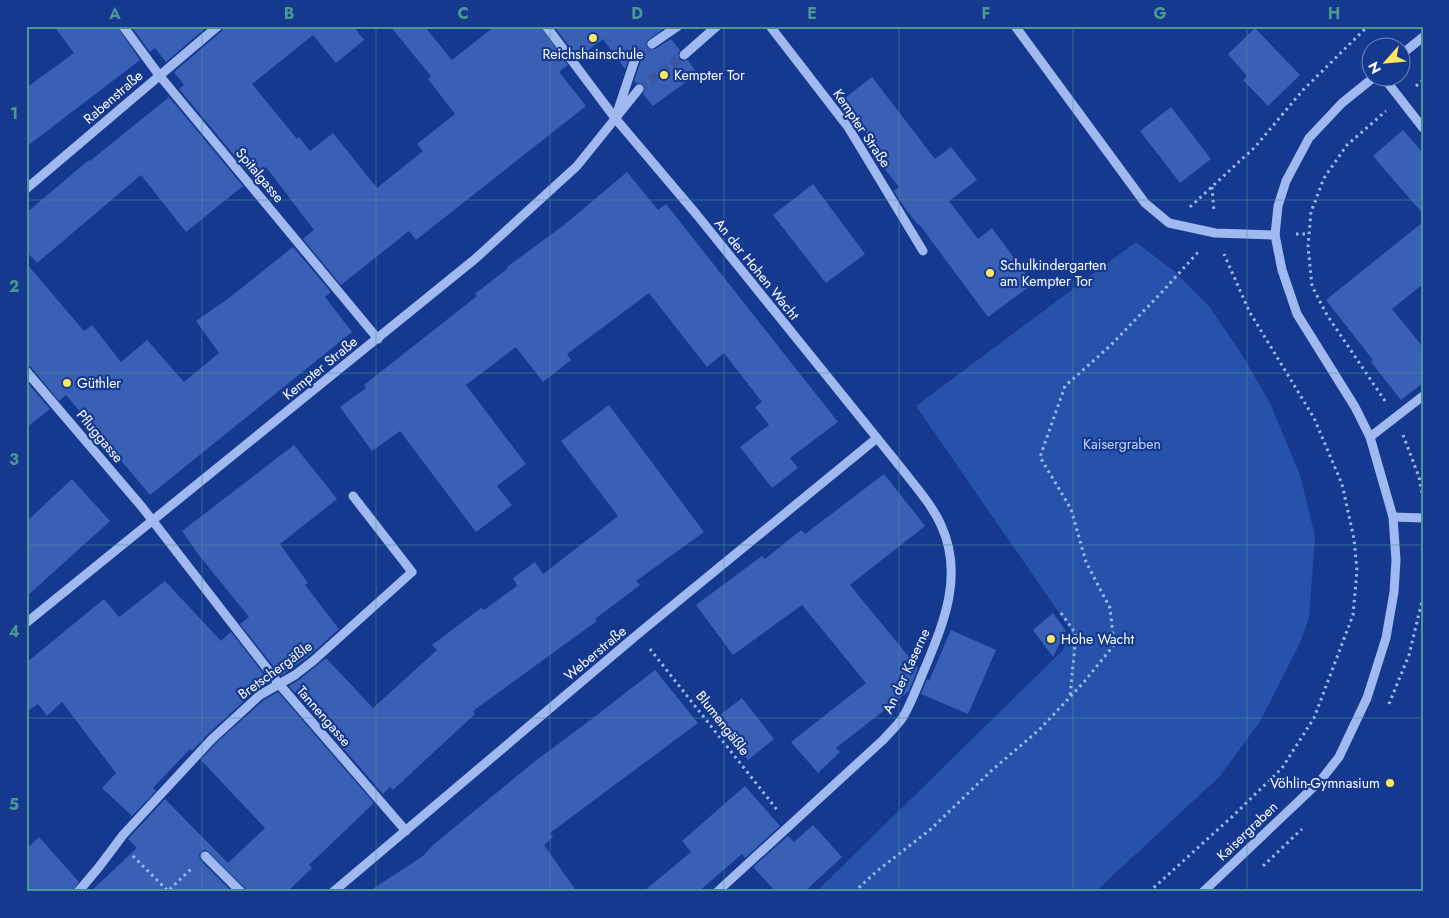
<svg xmlns="http://www.w3.org/2000/svg" width="1449" height="918" viewBox="0 0 1449 918" font-family="Jost,sans-serif">
<rect width="100%" height="100%" fill="#15398e"/>
<path fill="#2752ac" d="M1136,242l39,30 34,34 33,49 28,48 30,72 15,61 -6,82 -9,25 -41,80 -39,53 -125,116h-279l247,-242 8,-20 -155,-224z"/>
<g fill="#3960b4">
<path d="M54,26h63l23,34 -114,87v-59l48,-35z"/>
<path d="M131,26h77l-42,36 -11,-14 -5,4z"/>
<path d="M224,26h129l11,14 -28,23 -23,-28 -61,49 45,55 2,-2 11,14 23,-18 44,55 46,-37 -6,-7 38,-30 -27,-35 3,-3 -41,-50h34l28,34 43,-34h45l28,39 -9,7 27,34 -170,134 -7,-9 -68,54 -38,-46 11,-9 -48,-63 -13,11 -74,-89 5,-4 -10,-13 48,-41z"/>
<path d="M554,26h107l2,3 -16,12v7l3,2 5,-1 16,-10 9,11 -2,3 1,6 3,2 6,-1 9,14 -44,32 -10,-12 2,-5 -2,-5 -4,-1 -3,1 -2,-3 8,-23 -2,-6 -5,-2 -3,2 -7,17 -22,-30 -25,19z"/>
<path d="M1255,28l45,47 -32,31 -25,-26 4,-4 -19,-22z"/>
<path d="M872,77l63,82 16,-12 26,33 -28,21 29,38 14,-11 41,56 -45,33 -69,-93 -1,1 -13,-17 -11,-17 5,-4 -27,-34 6,-5 -37,-47z"/>
<path d="M169,97l74,89 -57,46 -45,-57 -104,88 -11,-12v-38l63,-53 1,1z"/>
<path d="M1171,107l40,52 -31,24 -40,-52z"/>
<path d="M1403,130l20,23v61l-50,-58z"/>
<path d="M627,172l31,38 8,-6 172,218 -48,36 8,10 -26,20 -32,-41 29,-22 -14,-18 7,-5 -38,-49 -17,14 -58,-74 -82,61 4,6 -28,22 -27,-35 -50,38 60,79 -29,22 15,19 -36,27 -76,-101 -28,20 -32,-44 26,-19 -2,-3 113,-89 -2,-2 33,-26 -1,-1 57,-42z"/>
<path d="M813,184l52,70 -39,29 -53,-68z"/>
<path d="M1423,222v62l-31,25 31,38v36l-22,17 -30,-38 2,-2 -47,-60z"/>
<path d="M293,247l38,45 -6,5 27,35 -202,163 -84,-100 -7,6 -28,-34 -5,-2v-102l58,68 8,-6 29,37 26,-22 37,42 35,-29 -23,-32 33,-23z"/>
<path d="M26,381l24,28 -24,19z"/>
<path d="M609,405l95,127 -68,49 4,4 -45,34 2,2 -124,90 2,3 -82,76 -3,-3 -7,7 -94,-108 10,-6 27,-22 47,50 64,-58 -5,-5 49,-37 3,2 33,-24 -4,-8 22,-16 8,12 75,-58 -57,-75z"/>
<path d="M294,445l43,54 -57,45 28,39 -3,2 34,44 -30,27 -28,20 -41,-52 9,-7 -51,-63 -16,-23z"/>
<path d="M884,474l41,52 -75,59 68,83 -9,23 -73,57 4,4 -22,21 -27,-31 75,-59 -64,-78 -69,50 -37,-50 66,-49 3,3 36,-29 4,4z"/>
<path d="M72,479l38,42 -84,76v-75z"/>
<path d="M165,581l56,60 10,-9 39,50 -14,8 -48,44 -16,17 -2,-2 -37,39 3,3 -24,25 -30,-28 14,-15 -54,-71 -15,14 -9,-12 -12,8v-49l78,-64 15,18z"/>
<path d="M1053,613l13,18 -13,26 -20,-27z"/>
<path d="M951,630l45,20 -28,64 -47,-20 6,-15 2,2z"/>
<path d="M655,670l43,53 -148,110 3,4 -9,8 33,47h-209l55,-36 10,-11 101,-83 59,-44z"/>
<path d="M278,692l96,111 -65,62 3,3 -25,24h-40l-2,-4 -39,-38h-3l-4,4 1,6 32,32h-142l47,-44 -9,-9 37,-40 63,64 37,-35 -64,-68 15,-17 48,-43z"/>
<path d="M742,698l32,41 -26,21 -32,-42z"/>
<path d="M745,786l35,40 -35,32 -3,-4 -44,38h-55l48,-40 -9,-11z"/>
<path d="M813,825l29,32 -38,35h-28l-23,-25 35,-31 6,6z"/>
<path d="M39,837l40,45 -7,10h-46v-43z"/>
</g>
<g fill="none" stroke-linecap="round" stroke-linejoin="round">
<g stroke="#38579f" stroke-width="9" stroke-dasharray="9 4.5" stroke-linecap="butt">
<path d="M636,56l16,-12"/>
<path d="M639,89l45,-34"/>
</g>
<g stroke="#a0b9f0" stroke-width="3" stroke-dasharray="2.5 4" stroke-linecap="butt">
<path d="M1416,86l7,-6"/>
<path d="M1212,187l2,25"/>
<path d="M1190,207l65,-60 48,-57 65,-64"/>
<path d="M1296,234h13"/>
<path d="M1385,401l-58,-86 -15,-29 -4,-40 3,-34 13,-34 23,-33 39,-34"/>
<path d="M1403,435l16,42 4,21"/>
<path d="M1061,613l15,21 -6,63"/>
<path d="M650,649l128,162"/>
<path d="M1389,704l20,-49 14,-58"/>
<path d="M133,856l35,35 23,-22"/>
<path d="M1263,866l39,-37"/>
<path d="M854,892l23,-21 54,-42 60,-58 49,-42 44,-47 30,-37 -4,-37 -24,-46 -15,-53 -31,-52 25,-71 45,-40 52,-54 38,-42"/>
<path d="M1149,892l86,-78 47,-46 32,-50 39,-103 4,-45 -3,-31 -12,-55 -28,-66 -65,-107 -25,-57"/>
</g>
<g stroke="#a0b9f0" stroke-width="9">
<path d="M123,26l36,49 219,264"/>
<path d="M546,26l69,92 82,97 205,254c14,18 30,36 39,56 23,50 3,97 -16,143 -7,16 -13,34 -22,49 -5,8 -14,16 -20,23l-166,152"/>
<path d="M770,26l78,101 75,124"/>
<path d="M1015,26l130,177 24,20 46,10 60,2"/>
<path d="M652,44l26,-18"/>
<path d="M1402,54l21,-17"/>
<path d="M684,55l33,-29"/>
<path d="M1384,78l39,50"/>
<path d="M617,113l19,-57"/>
<path d="M26,189l192,-163"/>
<path d="M26,371l116,136 137,177 127,147"/>
<path d="M1370,437l53,-41"/>
<path d="M1393,517l30,1"/>
<path d="M26,623l449,-364 102,-93 62,-77"/>
<path d="M205,856l36,36"/>
<path d="M78,892l21,-25 24,-32 89,-96 48,-44 35,-20 18,-14 99,-89 -59,-76"/>
<path d="M333,892l305,-258 239,-196"/>
<path d="M1203,892l118,-112 18,-23 28,-59 19,-60 8,-46 2,-32 -3,-43 -23,-80 -15,-30 -58,-93 -15,-44 -7,-35 3,-29 8,-25 23,-43 33,-35 31,-25"/>
</g>
</g>
<path fill="none" stroke="#4b9892" stroke-width="1" stroke-opacity="0.55" d="M202,26v866M376,26v866M550,26v866M724,26v866M899,26v866M1073,26v866M1247,26v866M26,200h1397M26,373h1397M26,545h1397M26,718h1397"/>
<g fill="#ffe65f" stroke="#15398e" stroke-width="2">
<circle cx="593" cy="38" r="5"/>
<circle cx="664" cy="75" r="5"/>
<circle cx="990" cy="273" r="5"/>
<circle cx="67" cy="383" r="5"/>
<circle cx="1051" cy="639" r="5"/>
<circle cx="1390" cy="783" r="5"/>
</g>
<g text-anchor="middle" stroke-width="4.5" stroke-linejoin="round" paint-order="stroke">
<g font-size="14" fill="#fff" stroke="#15398e" text-anchor="start">
<text x="593" y="59" text-anchor="middle">Reichshainschule</text>
<text x="674" y="80">Kempter Tor</text>
<text x="1000" y="270">Schulkindergarten<tspan x="1000" dy="16">am Kempter Tor</tspan></text>
<text x="77" y="388">Güthler</text>
<text x="1061" y="644">Hohe Wacht</text>
<text x="1380" y="788" text-anchor="end">Vöhlin-Gymnasium</text>
</g>
<g font-size="14" fill="#fff" stroke="#15398e">
<text transform="translate(113 97) rotate(-41)" y="5">Rabenstraße</text>
<text transform="translate(862 128) rotate(56)" y="5">Kempter Straße</text>
<text transform="translate(260 175) rotate(50)" y="5">Spitalgasse</text>
<text transform="translate(757 269) rotate(51)" y="5">An der Hohen Wacht</text>
<text transform="translate(320 368) rotate(-39)" y="5">Kempter Straße</text>
<text transform="translate(100 436) rotate(50)" y="5">Pfluggasse</text>
<text transform="translate(595 653) rotate(-40)" y="5">Weberstraße</text>
<text transform="translate(275 670) rotate(-36)" y="5">Bretschergäßle</text>
<text transform="translate(906 671) rotate(-65)" y="5">An der Kaserne</text>
<text transform="translate(324 716) rotate(49)" y="5">Tannengasse</text>
<text transform="translate(723 723) rotate(52)" y="5">Blumengäßle</text>
<text transform="translate(1247 831) rotate(-44)" y="5">Kaisergraben</text>
</g>
<g font-size="14" fill="#c6d7fb" stroke="#15398e">
<text x="1122" y="449">Kaisergraben</text>
</g>
</g>
<rect width="1449" height="918" fill="none" stroke="#15398e" stroke-width="55"/>
<g transform="translate(1386 62) rotate(243)"><circle r="24" fill="#15398e" stroke="#7388bb"/>
<path d="M0-4L9 19L0 12L-9 19Z" fill="#ffe65f"/>
<text y="-8" font-size="14" font-weight="bold" text-anchor="middle" fill="#ffffff">N</text>
</g>
<rect x="28" y="28" width="1394" height="862" fill="none" stroke="#4b9892" stroke-width="2"/>
<g font-size="16" text-anchor="middle" font-weight="bold" fill="#4b9892">
<text x="115" y="19">A</text>
<text x="289" y="19">B</text>
<text x="463" y="19">C</text>
<text x="637" y="19">D</text>
<text x="812" y="19">E</text>
<text x="986" y="19">F</text>
<text x="1160" y="19">G</text>
<text x="1334" y="19">H</text>
<text x="14" y="119">1</text>
<text x="14" y="292">2</text>
<text x="14" y="465">3</text>
<text x="14" y="637">4</text>
<text x="14" y="810">5</text>
</g>
</svg>
